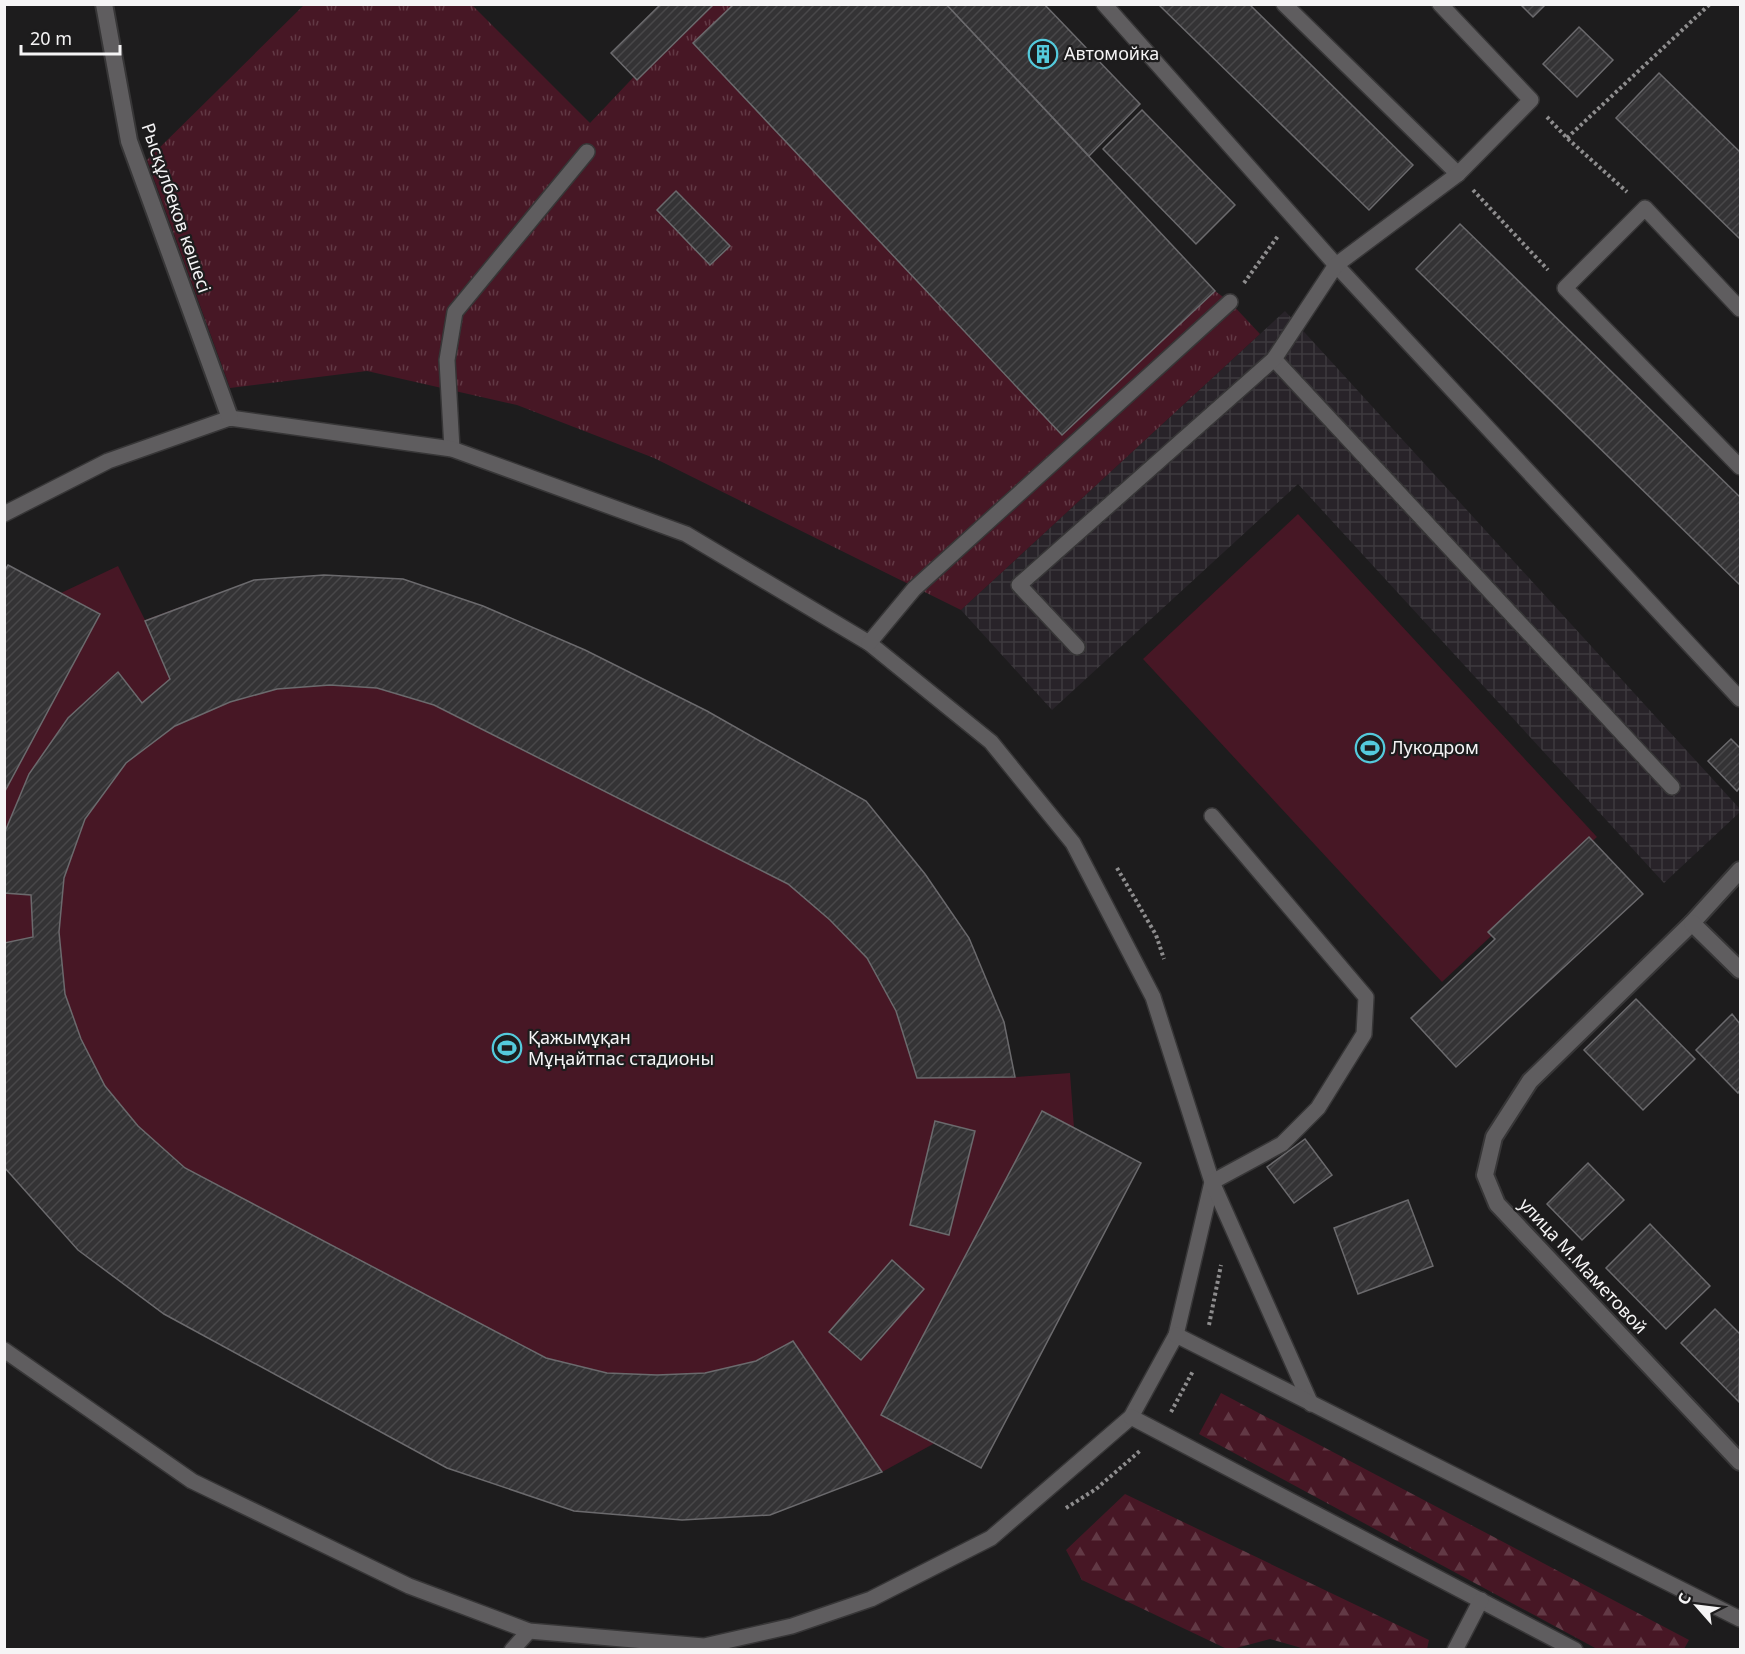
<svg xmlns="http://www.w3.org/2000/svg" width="1745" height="1654" viewBox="0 0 1745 1654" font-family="'Noto Sans',sans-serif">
<defs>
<pattern id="industrial-grid" width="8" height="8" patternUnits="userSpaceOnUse" patternTransform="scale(1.5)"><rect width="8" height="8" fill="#282329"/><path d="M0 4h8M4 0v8" fill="none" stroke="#3d393e"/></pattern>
<pattern id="grass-tufts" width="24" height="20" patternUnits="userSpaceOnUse" patternTransform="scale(1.5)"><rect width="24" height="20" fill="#471725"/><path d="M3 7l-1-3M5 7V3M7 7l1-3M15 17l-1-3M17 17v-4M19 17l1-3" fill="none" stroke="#623945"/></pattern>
<pattern id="forest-firs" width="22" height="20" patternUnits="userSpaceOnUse" patternTransform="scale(1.5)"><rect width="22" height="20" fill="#471725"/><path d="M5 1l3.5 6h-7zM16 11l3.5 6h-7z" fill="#623945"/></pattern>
<pattern id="building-hatch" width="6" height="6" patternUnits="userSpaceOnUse" patternTransform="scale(1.5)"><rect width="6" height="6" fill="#343335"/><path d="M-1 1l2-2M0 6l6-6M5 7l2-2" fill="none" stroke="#484749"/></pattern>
</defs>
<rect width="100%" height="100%" fill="#1d1c1d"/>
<path fill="url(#industrial-grid)" d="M1285,311l455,498v3l-76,71 -366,-399 -246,226 -91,-100z"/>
<path fill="url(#grass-tufts)" d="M304,5h168l118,118 112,-118h244l269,286 15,11 30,32 -299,276 -307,-152 -137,-53 -150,-34 -137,17 -83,-228z"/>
<g fill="url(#forest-firs)">
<path d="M1221,1393l468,247 -5,9h-87l-398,-215z"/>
<path d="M1125,1494l304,146 -2,9h-122l-35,-10 -37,10h-6l-145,-69 -16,-30z"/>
</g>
<g fill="#471725">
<path d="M1298,514l299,323 -155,145 -299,-323z"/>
<path d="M8,565l53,28 57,-27 27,54 109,-40 70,-5 79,4 80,27 102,44 122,61 159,90 59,73 44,64 35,84 11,55 55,-4 4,55 67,35 -160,305 -46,-25 -53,29 -112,43 -88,5 -235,-52 -283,-154 -86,-64 -73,-83 -1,-595z"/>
</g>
<g fill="url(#building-hatch)" stroke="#6b6a6d" stroke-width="1.5">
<path d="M661,4h53l-77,76 -26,-27z"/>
<path d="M734,4h212l269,287 -153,144 -369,-392z"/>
<path d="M946,4h98l96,100 -51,52z"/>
<path d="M1158,4h91l164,161 -44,45z"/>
<path d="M1520,4h26l-13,13z"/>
<path d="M1579,27l34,33 -36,37 -34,-33z"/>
<path d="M1659,73l81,79v87l-124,-121z"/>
<path d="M1142,110l93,95 -39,39 -93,-95z"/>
<path d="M676,191l54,55 -20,19 -53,-55z"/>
<path d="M1460,224l280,273v88l-324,-316z"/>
<path d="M8,565l92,49 -96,179v-221z"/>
<path d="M324,575l79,4 80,27 102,44 122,61 159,90 59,73 44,64 35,84 11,55 -98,1 -21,-67 -29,-53 -37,-38 -42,-36 -354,-179 -57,-17 -47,-3 -53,4 -47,13 -55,24 -49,37 -41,56 -21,59 -5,54 6,62 16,45 24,47 33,40 47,42 361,190 61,15 50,2 48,-2 51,-12 37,-20 89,131 -112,43 -88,5 -108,-9 -127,-43 -283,-154 -86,-64 -74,-83v-224l29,-6 -2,-42 -27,-2v-59l25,-60 39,-56 50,-46 24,31 28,-24 -25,-58 109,-41z"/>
<path d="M1731,739l9,9v39l-3,4 -29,-30z"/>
<path d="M1589,837l54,57 -187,173 -45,-49 84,-79 -7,-7z"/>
<path d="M1636,999l59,60 -52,51 -59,-60z"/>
<path d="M1732,1014l8,10v66l-2,3 -42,-43z"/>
<path d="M1042,1111l99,52 -160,305 -100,-53z"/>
<path d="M935,1121l40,10 -26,104 -39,-10z"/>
<path d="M1305,1139l27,36 -38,28 -27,-36z"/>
<path d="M1588,1163l36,37 -42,40 -35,-36z"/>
<path d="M1408,1200l25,66 -75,28 -24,-66z"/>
<path d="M1650,1224l60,62 -44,43 -60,-61z"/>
<path d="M892,1260l32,29 -63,71 -32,-28z"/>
<path d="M1715,1309l25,25 -1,68 -58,-59z"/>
</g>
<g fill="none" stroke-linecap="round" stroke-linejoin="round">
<g stroke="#373637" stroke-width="18">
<g id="service">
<path d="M1104,4l232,261 404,434"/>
<path d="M1284,4l174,170"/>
<path d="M1740,309l-95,-101 -80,80 175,179"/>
<path d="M1274,359l398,428"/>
<path d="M452,449l-5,-89 8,-48 132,-160"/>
<path d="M4,514l104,-53 122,-43 222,31 234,85 183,109 122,99 82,101 80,154 59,185 -36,153 -45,82 -140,121 -120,61 -79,27 -88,20 -175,-15 -120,-45 -217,-105 -188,-131"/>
<path d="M869,643l45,-54 316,-287"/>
<path d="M1077,647l-58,-62 255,-226 62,-94 122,-91 73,-74 -91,-96"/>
<path d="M1212,816l154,181 -2,37 -46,74 -36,36 -70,38 99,222"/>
<path d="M1176,1335l564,284"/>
<path d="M1131,1417l444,233"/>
<path d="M512,1650l17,-19"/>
<path d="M1455,1650l26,-50"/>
</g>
</g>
<g stroke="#373637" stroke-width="20">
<g id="minor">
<path d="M104,4l25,137 101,277"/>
<path d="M1740,870l-48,53 -162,158 -36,56 -9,38 12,29 243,258"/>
<path d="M1692,923l48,47"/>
</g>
</g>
<g stroke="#8e8d8e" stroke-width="4" stroke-dasharray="3 3" stroke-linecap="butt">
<path d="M1547,117l20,21 60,54"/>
<path d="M1567,138l143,-134"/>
<path d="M1473,190l75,80"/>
<path d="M1244,283l34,-47"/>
<path d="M1117,868l39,67 8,24"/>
<path d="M1209,1325l12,-60"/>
<path d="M1171,1412l22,-41"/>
<path d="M1066,1508l30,-19 45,-39"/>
</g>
<use href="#service" stroke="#5f5d5f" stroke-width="15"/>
<use href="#minor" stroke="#5f5d5f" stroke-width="16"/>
</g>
<defs>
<g id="building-ring" transform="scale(1.5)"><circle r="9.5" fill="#1d1c1d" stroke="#54cadc" stroke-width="1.5"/><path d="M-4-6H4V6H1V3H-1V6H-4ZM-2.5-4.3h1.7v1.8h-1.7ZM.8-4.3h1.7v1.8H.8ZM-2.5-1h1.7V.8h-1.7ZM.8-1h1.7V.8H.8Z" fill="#54cadc"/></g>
<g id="stadium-ring" transform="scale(1.5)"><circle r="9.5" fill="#1d1c1d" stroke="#54cadc" stroke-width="1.5"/><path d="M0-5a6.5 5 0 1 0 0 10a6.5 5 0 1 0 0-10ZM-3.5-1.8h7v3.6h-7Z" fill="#54cadc"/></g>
</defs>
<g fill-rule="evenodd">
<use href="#building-ring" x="1043" y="54"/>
<use href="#stadium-ring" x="1370" y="748"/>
<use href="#stadium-ring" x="507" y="1048"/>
</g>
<g text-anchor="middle" stroke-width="4.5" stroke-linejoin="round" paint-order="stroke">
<g font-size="18" fill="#f5f4f5" stroke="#1d1c1d" text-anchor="start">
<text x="1064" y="60">Автомойка</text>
<text x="1391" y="754">Лукодром</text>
<text x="528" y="1044">Қажымұқан<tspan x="528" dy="21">Мұңайтпас стадионы</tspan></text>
</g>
<g font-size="18" fill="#f5f4f5" stroke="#1d1c1d">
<text transform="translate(176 208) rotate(71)" y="6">Рысқұлбеков көшесі</text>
<text transform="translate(1583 1266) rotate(47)" y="6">улица М.Маметовой</text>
</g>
</g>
<rect width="1745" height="1654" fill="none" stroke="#f5f4f5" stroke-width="12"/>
<g transform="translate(1697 1606) rotate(298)" stroke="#1d1c1d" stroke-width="4.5" paint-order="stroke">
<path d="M0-4.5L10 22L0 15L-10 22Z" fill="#f5f4f5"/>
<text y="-9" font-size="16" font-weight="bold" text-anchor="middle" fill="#f5f4f5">С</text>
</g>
<path d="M21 45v9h99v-9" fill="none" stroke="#f5f4f5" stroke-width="3"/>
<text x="30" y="45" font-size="18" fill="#f5f4f5" stroke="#1d1c1d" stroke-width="4.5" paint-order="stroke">20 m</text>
</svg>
